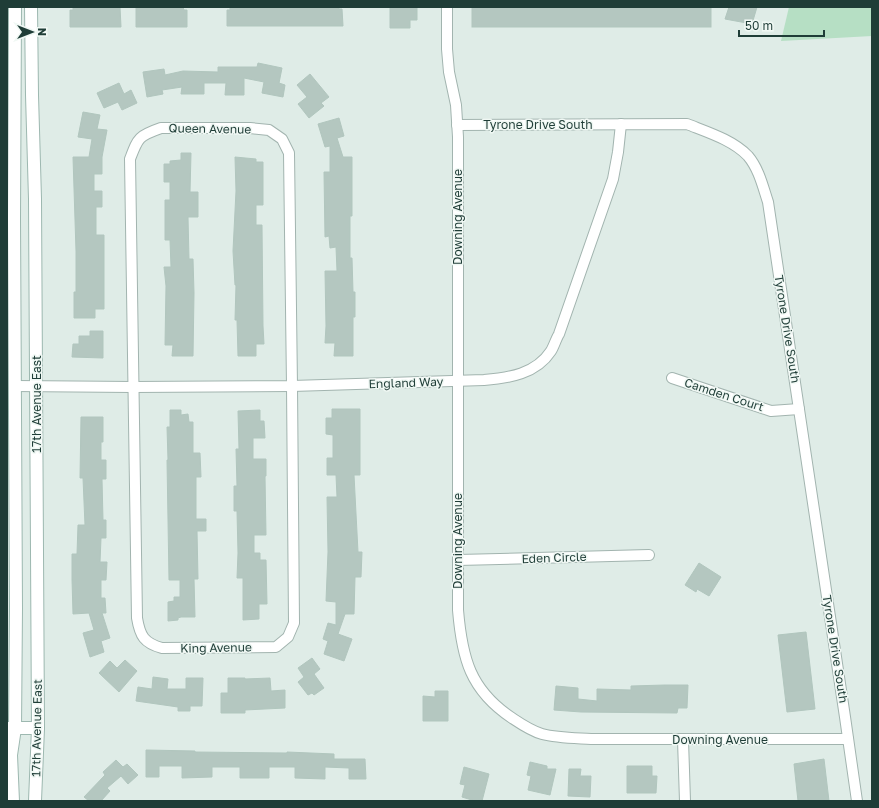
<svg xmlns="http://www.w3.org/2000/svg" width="879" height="808" viewBox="0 0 879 808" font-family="'Golos Text',sans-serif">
<rect width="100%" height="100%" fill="#dfece7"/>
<path fill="#b6dfc4" d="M789,7h83v29l-91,5z"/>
<g fill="#b4c7c0" stroke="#b1c6be">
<path d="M73,7h47l1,20h-51v-17h3z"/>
<path d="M136,7h47l1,3h3v17h-51z"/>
<path d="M230,7h109v2h3l1,17h-116v-16h3z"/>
<path d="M390,7h27v13h-7v8h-20z"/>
<rect x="472" y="7" width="239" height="20"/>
<path d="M729,7h28l-5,17 -27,-5z"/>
<path d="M258,63l24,5 -3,15 6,2 -2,12 -21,-4 2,-11 -20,-4v17h-19l1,-12h-22v11h-23l1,-7 -20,3 1,4 -16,3 -4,-25 21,-3 1,6 18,-4 35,1v-5h39z"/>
<path d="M310,74l19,23 -8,6 3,3 -15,12 -11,-14 9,-7 -10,-12z"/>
<path d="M119,83l5,11 7,-4 6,13 -15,7 -4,-8 -14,6 -7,-15z"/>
<path d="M83,112l17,3 -3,14 10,1 -5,27v17h-8v17h8v16h-6v28h8v74h-9v9h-21v-26h2v-41l-3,-94h16l3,-18 -14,-2z"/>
<path d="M339,118l5,18 -7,2 6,19h9v59h-2v42h2l1,34h2v25h-2v39h-19l1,-13h-10l1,-17 -1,-55h12l-1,-24 -6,1 -1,-12 -4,1 -1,-65h6v-26l-5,1 -7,-23z"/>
<path d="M181,153h10l-1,39h8v25h-10l1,42h4l1,34 -1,63h-21l1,-11h-8l1,-59 -2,-19h7l-1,-27h-5v-40h5v-18h-6v-18h6v-3l11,-1z"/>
<path d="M235,157l21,2v3h7v43h-7v20h6l1,101 1,18h-8v12h-18l-1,-36h-2l1,-35h-1l-2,-34 3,-60z"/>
<path d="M90,331h13v27l-31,-1 1,-13h6v-8h11z"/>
<path d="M332,409h28v66h-6l4,77h4l-1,25h-6l-1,37h-9l-7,20 14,5 -8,22 -20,-7 4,-13 -5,-2 5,-16 8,2v-23l-10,-1 2,-49 -1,-55h10l-1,-22h-9v-17h6v-23l-7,-1v-16h6z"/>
<path d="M170,410h11v5l7,-1 1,8h4v31h7l1,24h-5v42h10v12h-9l1,48h-4l1,38h-14l-3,1v2l-10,1v-19l6,-1v-4h6v-17h-11l-2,-120h1l-1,-33h3z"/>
<path d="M260,410v11h4l1,17h-12v21h13v17h-1l1,59h-12v18h6v7h6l1,44h-8v15l-16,1v-42h-6l1,-25 -1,-42h-3v-25h3l-1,-37h3l-1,-38z"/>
<path d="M81,417h22v25h-2v18h5v19h-4l1,41h3v18h-5l-1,24h7l-1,18h-5v18h4l1,15h-4l8,25 -9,3 3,11 -14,5 -7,-24 11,-3 -5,-17 -16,1 -1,-35v-25h5l1,-29h7l-2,-47h-3z"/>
<path d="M699,563l22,14 -12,19 -12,-7 -1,3 -11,-7z"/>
<path d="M806,632l9,77 -28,3 -9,-77z"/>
<path d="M312,658l8,11 -6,5 10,14 -10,7 -2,-2 -4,2 -10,-13 6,-5 -6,-9z"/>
<path d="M125,660l12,11 -18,21 -20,-19 11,-12 7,7z"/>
<path d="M153,677l15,2 -1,10h19v-11h17l-1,28h-12v5h-12v-4l-42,-6 2,-14 14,2z"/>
<path d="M228,678h17v1l25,-1 1,13 14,-1v18l-40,2v3h-24v-20h7z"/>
<path d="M665,685h23l-1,23h-9l-1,5 -96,-1 -27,-2 2,-24 22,2v11l19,2v-12l34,1v-4z"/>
<path d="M435,691h13v30h-25v-25l12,1z"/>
<path d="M146,750l49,1v1l92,1v-1l47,2v5h31l1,20h-17v-11l-24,-1v12l-30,-1v-11h-26v11h-29v-11h-28v10l-30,1v-12h-23v11h-13z"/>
<path d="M824,759l5,42h-31l-4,-37z"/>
<path d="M116,760l7,7 4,-3 11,11 -10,9 -7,-8 -14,12 3,3 -9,10h-12l-5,-4 21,-22 -2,-3z"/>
<path d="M530,762l17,4v3h9l-6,26 -22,-5 3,-14 -4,-1z"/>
<path d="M627,766h25v10h5l-1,17h-29z"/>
<path d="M464,767l25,7 -7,27h-7l-13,-4 3,-12 -5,-1z"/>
<path d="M569,769h12l-1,7h11l-1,21 -22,-1z"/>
</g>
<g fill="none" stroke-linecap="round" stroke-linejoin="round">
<g stroke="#a2b4af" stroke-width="12">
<g id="street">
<path d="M447,7v42l2,23 7,33 2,32v473c4,48 12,80 54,108 9,6 19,13 30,16 15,4 32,4 49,5h257"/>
<path d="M457,125l230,-1c20,8 46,16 61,32 11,13 15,31 20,46l77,515 12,84"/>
<path d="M161,128h89l19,2 13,9 7,14 3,233 2,237 -6,14 -12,10 -114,1c-18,-5 -22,-12 -25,-30l-7,-459c8,-21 8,-23 31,-31z"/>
<path d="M672,378l99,33 28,-2"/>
<path d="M15,386l118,1 159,-1 192,-6c25,-2 52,-6 67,-29 3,-5 5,-12 8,-17l54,-155 5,-27 3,-28"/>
<path d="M458,560l191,-5"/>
<path d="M683,740l2,61"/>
</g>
</g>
<g stroke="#9db8b0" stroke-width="14">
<g id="secondary">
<path d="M31,7l1,88 3,104 3,529 -3,73"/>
<path d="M8,728h30"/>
<path d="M13,801l-2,-46 4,-27 1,-120 -2,-389 1,-212"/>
</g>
</g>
<use href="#street" stroke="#fff" stroke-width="10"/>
<use href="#secondary" stroke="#fff" stroke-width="12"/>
</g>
<g text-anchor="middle" stroke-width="3" stroke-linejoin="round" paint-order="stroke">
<g font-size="12" fill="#1f3d37" stroke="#f0f8f4">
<text x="538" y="129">Tyrone Drive South</text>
<text transform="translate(210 129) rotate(1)" y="4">Queen Avenue</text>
<text transform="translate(458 217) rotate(-90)" y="4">Downing Avenue</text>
<text transform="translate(787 329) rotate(81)" y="4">Tyrone Drive South</text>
<text transform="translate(406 383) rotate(-2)" y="4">England Way</text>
<text transform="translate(724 395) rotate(18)" y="4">Camden Court</text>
<text transform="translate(37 404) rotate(-90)" y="4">17th Avenue East</text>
<text transform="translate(458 541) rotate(-90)" y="4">Downing Avenue</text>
<text transform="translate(554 558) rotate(-2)" y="4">Eden Circle</text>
<text transform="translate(216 648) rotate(-1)" y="4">King Avenue</text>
<text transform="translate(835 649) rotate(81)" y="4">Tyrone Drive South</text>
<text transform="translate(37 728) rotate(-89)" y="4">17th Avenue East</text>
<text x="720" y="744">Downing Avenue</text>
</g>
</g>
<rect width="879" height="808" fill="none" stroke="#1f3d37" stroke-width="16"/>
<g transform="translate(32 32) rotate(90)" stroke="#f0f8f4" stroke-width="3" paint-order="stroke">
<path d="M0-3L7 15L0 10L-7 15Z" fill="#1f3d37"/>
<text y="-6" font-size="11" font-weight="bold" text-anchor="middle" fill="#1f3d37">N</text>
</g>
<path d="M739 30v6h85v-6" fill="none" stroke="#1f3d37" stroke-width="2"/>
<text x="745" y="30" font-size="12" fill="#1f3d37" stroke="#f0f8f4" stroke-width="3" paint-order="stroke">50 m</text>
</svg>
